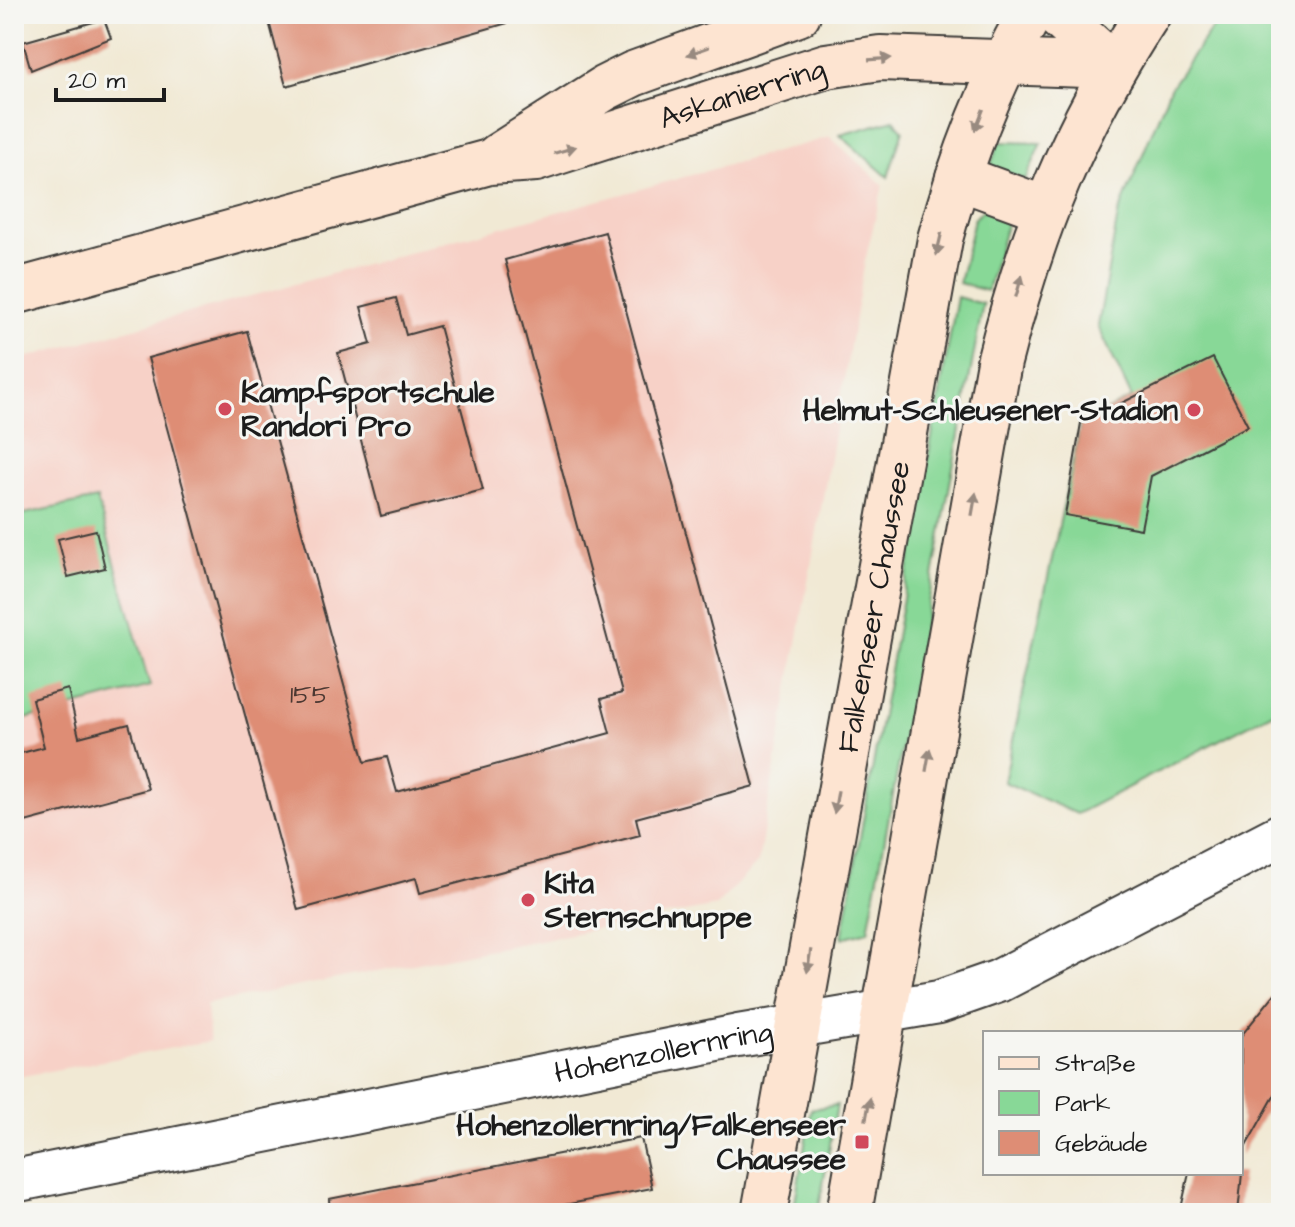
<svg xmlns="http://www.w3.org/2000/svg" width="1295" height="1227" viewBox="0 0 1295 1227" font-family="'Architects Daughter',sans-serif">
<rect width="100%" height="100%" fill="#f6f6f2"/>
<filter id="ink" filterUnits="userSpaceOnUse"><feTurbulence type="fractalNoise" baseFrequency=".0125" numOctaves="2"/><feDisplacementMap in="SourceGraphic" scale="16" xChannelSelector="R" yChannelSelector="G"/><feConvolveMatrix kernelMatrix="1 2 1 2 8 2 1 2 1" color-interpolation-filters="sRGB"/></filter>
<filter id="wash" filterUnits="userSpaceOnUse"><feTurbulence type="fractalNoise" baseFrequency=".006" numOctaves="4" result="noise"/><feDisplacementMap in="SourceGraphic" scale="32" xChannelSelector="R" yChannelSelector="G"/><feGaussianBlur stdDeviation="1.8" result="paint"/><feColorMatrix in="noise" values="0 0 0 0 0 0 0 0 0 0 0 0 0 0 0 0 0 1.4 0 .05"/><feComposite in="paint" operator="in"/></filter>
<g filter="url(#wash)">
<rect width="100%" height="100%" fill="#f1e9d4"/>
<path fill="#f7d1c7" d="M830,137l53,48 -18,76 -107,601 -42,44 -510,98 4,37 -193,36 -3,-355 135,-35 -52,-188 -83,17v-155z"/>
<g fill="#88d897" stroke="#527a5a" stroke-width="2">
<path d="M1222,14h59v694l-204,106 -73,-32 77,-359 51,-25 -34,-72 20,-111 52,-127z"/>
<path d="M894,120l9,10 -15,47 -48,-42z"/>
<path d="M999,142l43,1 -17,37 -35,-13z"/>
<path d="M985,208l20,10 2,4 -20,69 -28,-8 15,-64z"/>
<path d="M957,297l26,7 -115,627 -26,7z"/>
<path d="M97,499l53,187 -136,36v-206z"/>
<path d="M837,1105l-19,108h-25l18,-104z"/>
</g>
<g id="blocks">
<g fill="#de8d75">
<path d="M267,14h243l1,8 -225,64z"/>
<path d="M104,19l7,19 -80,32 -8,-28z"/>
<path d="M605,232l149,554 -118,32 4,17 -220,58 -4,-15 -118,32 -150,-552 99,-27 118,431 22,-5 10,35 213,-59 -9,-34 21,-6 -117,-433z"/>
<path d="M396,298l10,37 33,-9 44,164 -102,26 -43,-163 33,-9 -10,-37z"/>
<path d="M1213,358l35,68 -97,50 -10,53 -76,-14 16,-92z"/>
<path d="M96,530l9,38 -37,9 -10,-38z"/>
<path d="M68,689l11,48 50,-13 19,65 -134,36v-70l30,-8 -12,-48z"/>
<path d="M1281,986v98l-40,71v-119z"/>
<path d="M641,1138l11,50 -129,25h-193l-1,-14z"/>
<path d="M1189,1173h53l-4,40h-58z"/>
</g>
</g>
</g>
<g filter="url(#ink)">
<use href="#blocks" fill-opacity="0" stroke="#3c3b38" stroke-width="2"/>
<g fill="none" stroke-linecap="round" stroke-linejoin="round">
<g stroke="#3c3b38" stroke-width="46">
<g id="minor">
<path id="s1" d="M14,1181l724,-145 201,-34 60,-21 282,-146"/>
</g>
</g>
<g stroke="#3c3b38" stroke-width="48">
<g id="secondary">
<path d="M1056,14l58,52"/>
<path d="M498,156l107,-68 28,-14 165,-60"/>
<path d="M958,177l87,32"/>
<path id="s2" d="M14,292l475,-130 47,-3 290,-93 54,-8 234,8"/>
<path id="s3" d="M764,1213l176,-974c21,-79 50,-154 90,-225"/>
<path d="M849,1213l150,-851c33,-132 74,-234 149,-348"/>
</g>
</g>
<use href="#minor" stroke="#fff" stroke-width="42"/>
<use href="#secondary" stroke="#fde4d1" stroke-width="44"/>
</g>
<defs><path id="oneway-solid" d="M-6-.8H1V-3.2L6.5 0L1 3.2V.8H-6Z" transform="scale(2)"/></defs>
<g fill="#988a80">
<use href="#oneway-solid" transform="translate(698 51) rotate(160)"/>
<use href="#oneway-solid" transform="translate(880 59) rotate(-4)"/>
<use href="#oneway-solid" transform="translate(979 120) rotate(112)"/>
<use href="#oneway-solid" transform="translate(565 150) rotate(-17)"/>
<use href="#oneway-solid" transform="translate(939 244) rotate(103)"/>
<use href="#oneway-solid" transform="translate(1019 286) rotate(-74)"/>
<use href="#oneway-solid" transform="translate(974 504) rotate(-80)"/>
<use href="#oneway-solid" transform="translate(928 760) rotate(-80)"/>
<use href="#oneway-solid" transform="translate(836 802) rotate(100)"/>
<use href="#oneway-solid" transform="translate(809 961) rotate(99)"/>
<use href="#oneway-solid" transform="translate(868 1109) rotate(-79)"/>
</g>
</g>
<g fill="#d1495b" stroke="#f6f6f2" stroke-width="3">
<circle cx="225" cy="409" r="8"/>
<circle cx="1194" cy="410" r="8"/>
<circle cx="528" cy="900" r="8"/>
<rect x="854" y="1134" width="16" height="16" rx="4"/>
</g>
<g text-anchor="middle" stroke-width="6" stroke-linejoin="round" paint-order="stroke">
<g font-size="26" fill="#4c3832">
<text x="310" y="703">155</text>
</g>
<g font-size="30" fill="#1c1c1c" stroke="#f6f6f2">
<text dy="10" stroke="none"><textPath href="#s2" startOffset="756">Askanierring</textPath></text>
<text dy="10" stroke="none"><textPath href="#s3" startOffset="616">Falkenseer Chaussee</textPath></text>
<text dy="10" stroke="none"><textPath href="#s1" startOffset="662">Hohenzollernring</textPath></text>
</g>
<g font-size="30" font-weight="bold" fill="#1c1c1c" stroke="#f6f6f2" text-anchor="start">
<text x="241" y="402">Kampfsportschule<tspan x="241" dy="34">Randori Pro</tspan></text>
<text x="1178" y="420" text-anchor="end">Helmut-Schleusener-Stadion</text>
<text x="544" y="893">Kita<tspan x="544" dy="34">Sternschnuppe</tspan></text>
<text x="846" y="1135" text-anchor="end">Hohenzollernring/Falkenseer<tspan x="846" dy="34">Chaussee</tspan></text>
</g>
</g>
<rect width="1295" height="1227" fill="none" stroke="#f6f6f2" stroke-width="48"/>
<rect x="983" y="1031" width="260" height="144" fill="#f6f6f2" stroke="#9f9f9c" stroke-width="2"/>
<rect x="999" y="1057" width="40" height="12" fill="#fde4d1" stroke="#9f9f9c" stroke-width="2"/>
<text x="1055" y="1071" font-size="24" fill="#1c1c1c">Straße</text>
<rect x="999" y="1091" width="40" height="24" fill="#88d897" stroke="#9f9f9c" stroke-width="2"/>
<text x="1055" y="1111" font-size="24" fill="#1c1c1c">Park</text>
<rect x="999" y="1131" width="40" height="24" fill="#de8d75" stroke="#9f9f9c" stroke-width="2"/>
<text x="1055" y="1151" font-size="24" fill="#1c1c1c">Gebäude</text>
<path d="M56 88v12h108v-12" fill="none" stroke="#1c1c1c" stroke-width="4"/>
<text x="68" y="88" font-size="24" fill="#1c1c1c" stroke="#f6f6f2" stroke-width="6" paint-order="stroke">20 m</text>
</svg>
